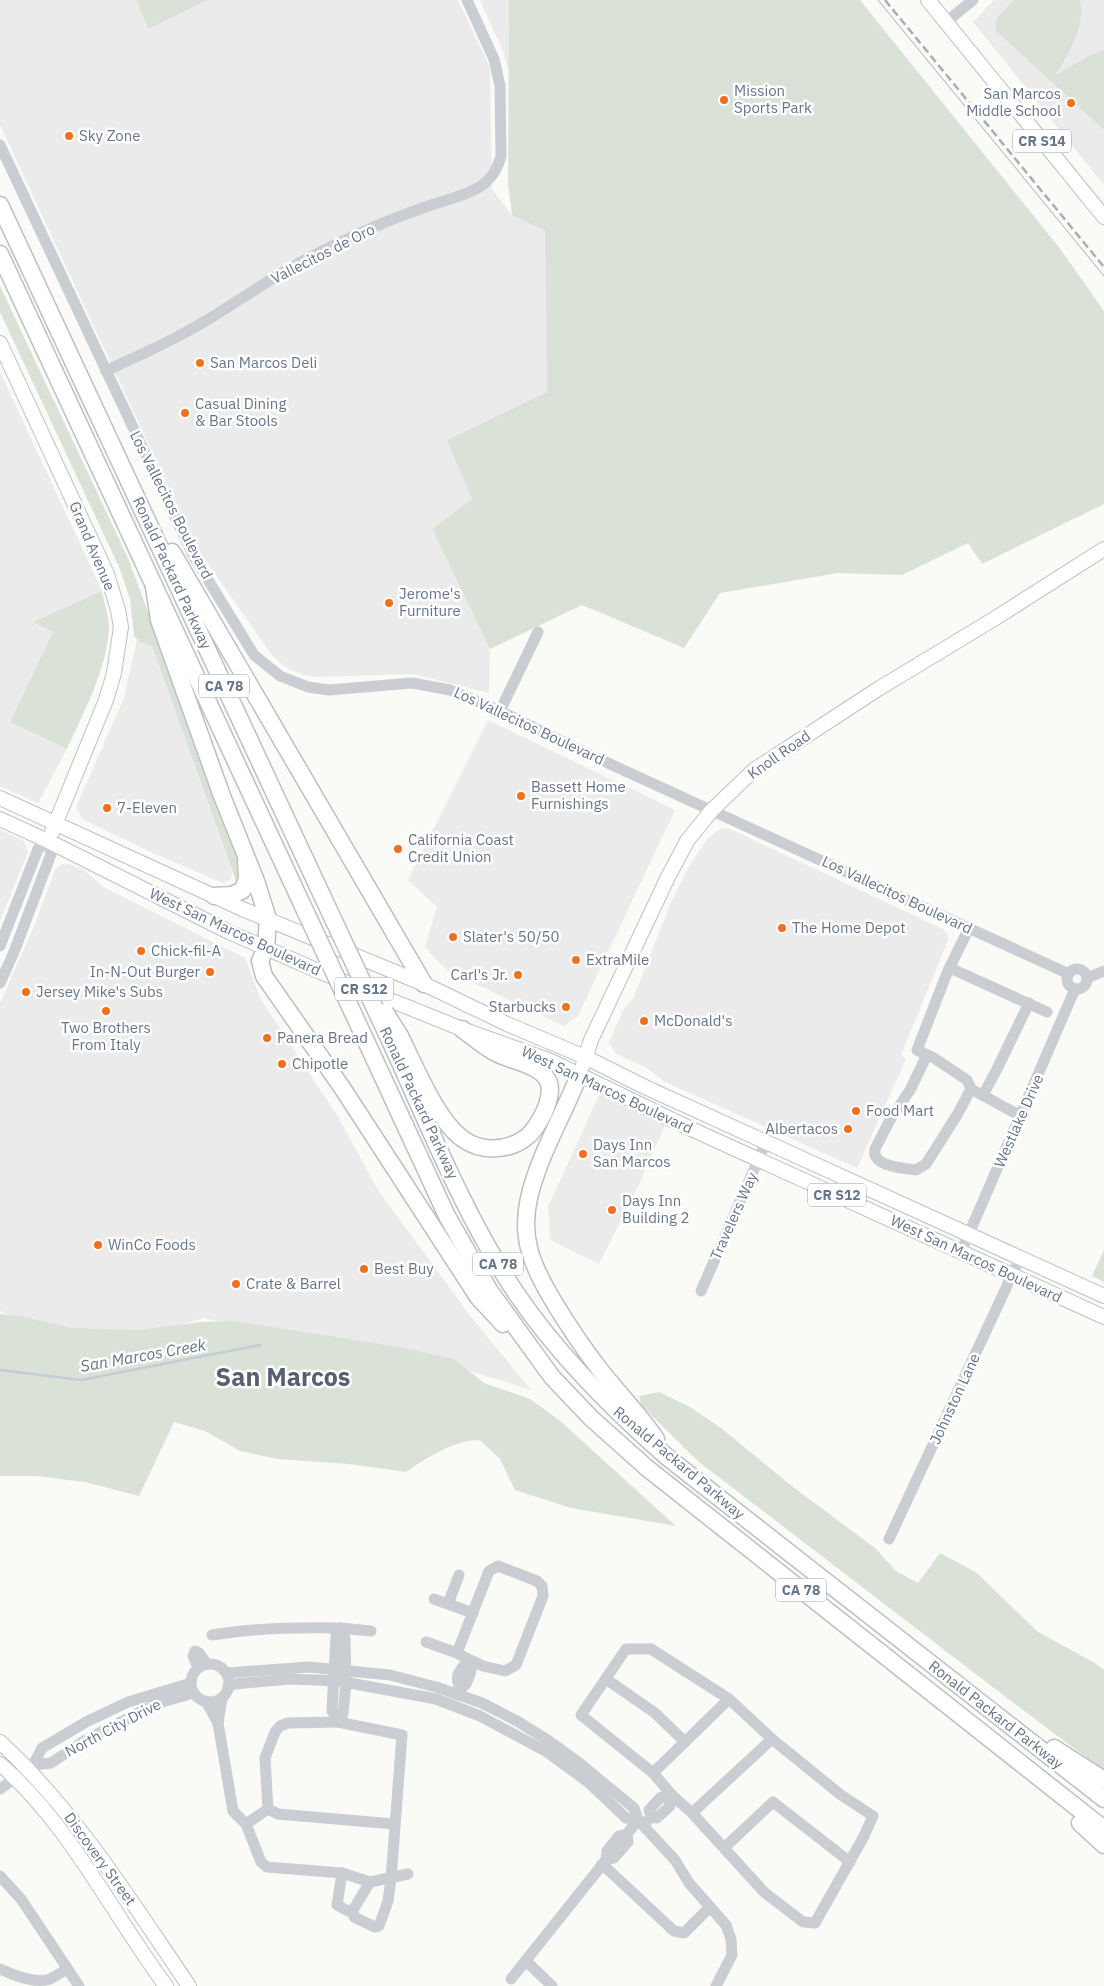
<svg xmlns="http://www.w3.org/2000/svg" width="1104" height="1986" viewBox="0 0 1104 1986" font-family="'IBM Plex Sans',sans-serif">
<rect width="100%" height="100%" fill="#fafaf7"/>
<g fill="#ebebeb">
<path d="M0,0h136l14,29 58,-29h250l32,68 2,121 20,26 33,15 2,162 -100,48 26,59 -41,30 58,120 -1,44 -76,-19 -98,3 -11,-2 -13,-5 -9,-6 -11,-10 -74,-106 -197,-423z"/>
<path d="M480,0h29v72l-6,-21z"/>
<path d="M994,0h110v185l-131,-163z"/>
<path d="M0,372l102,219 -68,31 19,10 -43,90 57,27 -29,54 -38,-17z"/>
<path d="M137,639l15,7 80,226 -1,7 -8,4 -70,-30 -71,-34 -6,-12 48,-109z"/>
<path d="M488,720l187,90 -97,206 -14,10 -115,-55 -8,-6 -16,-18 12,-40 -29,-27z"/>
<path d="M721,828l9,1 213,100 4,5 1,6 -47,115 5,4 -49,109 -192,-86 -18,-14 -31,-14 -7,-12 14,-32 10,-11 38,-97 18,-36 19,-28z"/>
<path d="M0,830l24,11 4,11 -28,69z"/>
<path d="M63,864h6l15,6 21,18 140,70 15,40 77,117 41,75 93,127 60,73 -87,-27 -156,-27 -85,-18 -44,13 -96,6 -63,-26v-308l32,-72 24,-63z"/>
<path d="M600,1093l65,32 -28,64 -38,75 -49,-24 -2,-33z"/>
</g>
<g fill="#dae2d8">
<path d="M136,0h72l-59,29z"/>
<path d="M509,0h351l201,250 43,61v193l-122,60 -14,-21 -66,32 -64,-2 -118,20 -36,55 -102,-43 -92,44 -58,-120 40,-30 -25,-59 100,-48 -2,-161 -33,-16 -4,-31z"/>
<path d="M1014,0h66c6,26 -12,54 -24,75l36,-21 12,-4v80l-108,-99v-12z"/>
<path d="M0,286l128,272 112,303 4,15 -6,11 -86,-241 -13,-5 -5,-5 -4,-37 -11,-32 -119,-255z"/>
<path d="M102,591c2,12 7,26 7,38 -3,43 -25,82 -42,120l-57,-27 43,-90 -20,-10z"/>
<path d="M1104,1250v32l-12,-6z"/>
<path d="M0,1314l20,2 51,12 68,2 61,-8 35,-1 164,26 55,12 30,24 46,16 29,21 117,106 -105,-18 -56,-18 -15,-31 -20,-19c-26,0 -52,17 -74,32l-57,-8 -72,-5 -37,-8 -35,-20 -31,-9 -35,74 -54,-14 -49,-6h-36z"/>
<path d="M659,1392l31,15 31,21 72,59 82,61 21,23 22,12 22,-30 37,20 61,59 57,31 9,7v101l-114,-86 -291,-223 -58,-57 -2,-9z"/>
</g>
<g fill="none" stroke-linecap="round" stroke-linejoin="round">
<path stroke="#c3cdd3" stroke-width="2.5" d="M0,1370l81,10 179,-35"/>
<g stroke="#bdc0c5" stroke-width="16">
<g id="major">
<path d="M928,0l176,217"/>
<path d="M0,343l107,231 11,36 3,17 -7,46 -8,27 -54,132"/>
<path d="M0,798l240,110 184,76 83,40 78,33 60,30 459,209"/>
<path d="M0,819l48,22 181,91 94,41 139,56 89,32 138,67 415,189"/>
<path d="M583,1065l8,-25 76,-161 20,-38 25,-31 42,-40 124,-81 116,-70 110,-70"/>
<path d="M0,1742c76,70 131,159 189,244"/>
<path d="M0,1764c70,61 111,148 166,222"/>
</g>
</g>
<g stroke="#bcbfc3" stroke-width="19">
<g id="highway">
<path d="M0,205l334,716"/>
<path d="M0,254l301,648"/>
<path d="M172,552l252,432"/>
<path d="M154,587l5,33 63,176 34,85 12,38 -2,29 -6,13 4,15 79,113 135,208 25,27"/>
<path d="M214,896l18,-1 11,-5 4,-12 -1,-16"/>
<path d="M353,1013l94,203 42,74 63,87 39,41 56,50 457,361"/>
<path d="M386,1032c40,86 77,182 130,261 42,62 95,115 151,164l437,342"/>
<path d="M400,1036c15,30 37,85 63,103 18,13 43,12 61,0 14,-9 33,-45 23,-60 -10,-15 -36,-18 -51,-26 -12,-6 -23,-16 -34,-24"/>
<path d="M579,1075c-16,41 -40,80 -50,123 -9,40 3,67 23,101 15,25 31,49 49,72 18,23 39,44 55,68"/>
<path d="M1054,1748l50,32"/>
<path d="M1080,1823l24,22"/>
</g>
</g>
<g stroke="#cacdd2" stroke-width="11">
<path d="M946,22l27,-22"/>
<path d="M0,145l194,412 60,98 26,21 28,11 21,3 83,-7 38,7 50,21 86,42 483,221"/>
<path d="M106,371c27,-13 55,-25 82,-40 25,-13 47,-29 71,-44 49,-32 116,-63 172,-82 30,-10 61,-13 70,-49l-1,-70 -6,-27 -27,-59"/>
<path d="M500,711l38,-79"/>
<path d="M969,928l-22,45 -30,77 17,8 33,22 4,9 50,27"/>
<path d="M0,946l38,-97 10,-8 3,13 -37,98 -14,31"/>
<path d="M950,968l97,44"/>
<circle cx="1077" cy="979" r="10"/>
<path d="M1087,978l17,-7"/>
<path d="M927,1055l-17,35 -20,30 -15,29c-4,18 29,19 41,21l10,-6 31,-49 14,-26"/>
<path d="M983,1095l14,-26 32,-66"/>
<path d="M961,1252l114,-263"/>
<path d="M701,1291l65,-149"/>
<path d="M889,1539l131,-281"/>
<path d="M434,1599l39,14"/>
<path d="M448,1604l11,-29"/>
<path d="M371,1631l-31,-3v4l-4,4 -4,75 6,7v4l64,13 -11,144 -3,22 -9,25 -4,1 -21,-10 -1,-7 17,-28 38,-8"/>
<path d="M212,1635c43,-7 85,-8 128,-7"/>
<path d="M426,1642l31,11"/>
<circle cx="210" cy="1683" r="19"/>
<path d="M198,1668l-5,-12 2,-5 4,2 8,11"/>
<path d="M226,1673l83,-6 81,8 46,12 46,16 35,18 32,20 29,21 56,46 4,12 37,40 14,23 37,42 5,14 1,16 -16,31"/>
<path d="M606,1679l49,34 30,29"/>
<path d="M228,1686l7,-2 55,-5 49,2 97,18 44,17 67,36 41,30 38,36 12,2"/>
<path d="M460,1689c-7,-17 2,-18 8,-30l15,7 22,5 11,-6 27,-69 -1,-10 -5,-5 -39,-15 -9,5 -32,82 11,6"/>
<path d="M458,1695l2,-6 6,-5 5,-13 -3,-9"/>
<path d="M206,1701l12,22 4,-25"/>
<path d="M338,1718l5,-4 3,-31 -1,-45 -5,-6"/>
<path d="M338,1722l-50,1 -8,3 -5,6 -10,26 3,51 10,5 116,10"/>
<path d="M218,1723l15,88 13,13 15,38 6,5 75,6 -5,32 11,6 5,-1"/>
<path d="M33,1765l18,-2 33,-22 74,-38 36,-10"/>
<path d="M653,1773l-72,-58 45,-66h25l78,50"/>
<path d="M0,1789l33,-24 9,-17 44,-26 42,-20 63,-19"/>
<path d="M672,1795l-19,-22 76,-74 43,40"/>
<path d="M651,1817l-2,-7 12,-13 8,1 3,-3 20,18 80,-74 69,56 32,21 -10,22 -48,85 -12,-1 -39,-30 -72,-79"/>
<path d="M647,1821l4,-4 6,1 13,-12 -1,-8"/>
<path d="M246,1824l22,-15"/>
<path d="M724,1848l49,-46 77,60"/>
<path d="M606,1860l8,-2 14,-16 -1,-8"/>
<path d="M602,1864l72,67 10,2 26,-26"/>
<path d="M342,1873l28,9"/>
<path d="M0,1876l21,23 58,87"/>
<path d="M526,1961l26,25"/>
<path d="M0,1969c12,6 36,15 50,10 6,-3 12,-7 17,-10"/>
<path d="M511,1979l95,-119 1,-9 12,-15 8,-2 11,-14"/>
</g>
<use href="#major" stroke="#fff" stroke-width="14"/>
<use href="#highway" stroke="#fff" stroke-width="16"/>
<path stroke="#a9aeb6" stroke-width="1" d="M878,0l226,276"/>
<path stroke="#a9aeb6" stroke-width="2.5" stroke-dasharray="8 4" stroke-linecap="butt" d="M885,0l219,267"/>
<g stroke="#bcbfc3" stroke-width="19" stroke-linecap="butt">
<g id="highway-bridge">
<path d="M301,902l52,111"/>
<path d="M334,921l52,111"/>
<path d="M385,1012l15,24"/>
</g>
</g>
<use href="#highway-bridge" stroke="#fff" stroke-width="16"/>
</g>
<g fill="#f46f1d" stroke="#fff" stroke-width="2">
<circle cx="724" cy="100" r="5"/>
<circle cx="1071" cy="103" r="5"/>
<circle cx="69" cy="136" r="5"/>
<circle cx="200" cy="363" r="5"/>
<circle cx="185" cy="413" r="5"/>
<circle cx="389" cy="603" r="5"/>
<circle cx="521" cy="796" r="5"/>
<circle cx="107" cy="808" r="5"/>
<circle cx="398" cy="849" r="5"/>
<circle cx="782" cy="928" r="5"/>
<circle cx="453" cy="937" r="5"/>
<circle cx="141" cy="951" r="5"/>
<circle cx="576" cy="960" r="5"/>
<circle cx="210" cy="972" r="5"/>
<circle cx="518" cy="975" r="5"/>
<circle cx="26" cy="992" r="5"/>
<circle cx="566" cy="1007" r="5"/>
<circle cx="106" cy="1011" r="5"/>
<circle cx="644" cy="1021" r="5"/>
<circle cx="267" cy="1038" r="5"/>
<circle cx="282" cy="1064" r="5"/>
<circle cx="856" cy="1111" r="5"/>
<circle cx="848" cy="1129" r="5"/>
<circle cx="583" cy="1154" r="5"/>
<circle cx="612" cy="1210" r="5"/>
<circle cx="98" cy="1245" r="5"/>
<circle cx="364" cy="1269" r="5"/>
<circle cx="236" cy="1284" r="5"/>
</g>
<g text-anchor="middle" stroke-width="5" stroke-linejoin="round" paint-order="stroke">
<g fill="#fff" stroke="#949eae" stroke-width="1">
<rect x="1013" y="129.5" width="58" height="23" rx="4"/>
<rect x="199" y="674.5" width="50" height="23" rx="4"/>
<rect x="335" y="977.5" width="58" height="23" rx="4"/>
<rect x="808" y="1183.5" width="58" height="23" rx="4"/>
<rect x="473" y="1252.5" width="50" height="23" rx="4"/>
<rect x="776" y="1578.5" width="50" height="23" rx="4"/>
</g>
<g font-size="14" font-weight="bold" fill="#66758c">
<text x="1042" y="146">CR S14</text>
<text x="224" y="691">CA 78</text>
<text x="364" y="994">CR S12</text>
<text x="837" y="1200">CR S12</text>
<text x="498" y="1269">CA 78</text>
<text x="801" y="1595">CA 78</text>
</g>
<g font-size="15" fill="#66758c" stroke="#fff" text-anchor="start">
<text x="734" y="96">Mission<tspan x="734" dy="17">Sports Park</tspan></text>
<text x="1061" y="99" text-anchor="end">San Marcos<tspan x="1061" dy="17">Middle School</tspan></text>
<text x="79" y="141">Sky Zone</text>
<text x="210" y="368">San Marcos Deli</text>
<text x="195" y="409">Casual Dining<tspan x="195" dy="17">&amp; Bar Stools</tspan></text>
<text x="399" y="599">Jerome's<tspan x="399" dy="17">Furniture</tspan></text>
<text x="531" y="792">Bassett Home<tspan x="531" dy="17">Furnishings</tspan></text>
<text x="117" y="813">7-Eleven</text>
<text x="408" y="845">California Coast<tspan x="408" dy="17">Credit Union</tspan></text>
<text x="792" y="933">The Home Depot</text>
<text x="463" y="942">Slater's 50/50</text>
<text x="151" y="956">Chick-fil-A</text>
<text x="586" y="965">ExtraMile</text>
<text x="200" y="977" text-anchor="end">In-N-Out Burger</text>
<text x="508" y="980" text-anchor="end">Carl's Jr.</text>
<text x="36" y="997">Jersey Mike's Subs</text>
<text x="556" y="1012" text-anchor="end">Starbucks</text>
<text x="654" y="1026">McDonald's</text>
<text x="106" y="1033" text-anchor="middle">Two Brothers<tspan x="106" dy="17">From Italy</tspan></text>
<text x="277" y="1043">Panera Bread</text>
<text x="292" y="1069">Chipotle</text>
<text x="866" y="1116">Food Mart</text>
<text x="838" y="1134" text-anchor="end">Albertacos</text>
<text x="593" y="1150">Days Inn<tspan x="593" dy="17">San Marcos</tspan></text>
<text x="622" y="1206">Days Inn<tspan x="622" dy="17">Building 2</tspan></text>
<text x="108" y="1250">WinCo Foods</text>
<text x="374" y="1274">Best Buy</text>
<text x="246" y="1289">Crate &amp; Barrel</text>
</g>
<g font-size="15" fill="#66758c" stroke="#fff">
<text transform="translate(323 254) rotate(-27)" y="5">Vallecitos de Oro</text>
<text transform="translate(171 505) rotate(63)" y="5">Los Vallecitos Boulevard</text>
<text transform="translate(92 546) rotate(67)" y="5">Grand Avenue</text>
<text transform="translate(172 573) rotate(65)" y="5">Ronald Packard Parkway</text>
<text transform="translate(529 726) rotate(25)" y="5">Los Vallecitos Boulevard</text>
<text transform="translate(779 755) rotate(-35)" y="5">Knoll Road</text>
<text transform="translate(897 895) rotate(25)" y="5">Los Vallecitos Boulevard</text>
<text transform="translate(235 932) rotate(25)" y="5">West San Marcos Boulevard</text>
<text transform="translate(607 1090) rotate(25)" y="5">West San Marcos Boulevard</text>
<text transform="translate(419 1103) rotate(65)" y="5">Ronald Packard Parkway</text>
<text transform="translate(1019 1121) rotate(-66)" y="5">Westlake Drive</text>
<text transform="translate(734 1216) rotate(-66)" y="5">Travelers Way</text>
<text transform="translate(976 1259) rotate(25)" y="5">West San Marcos Boulevard</text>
<text transform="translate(955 1399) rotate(-65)" y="5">Johnston Lane</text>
<text transform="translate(679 1463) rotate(40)" y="5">Ronald Packard Parkway</text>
<text transform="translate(996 1715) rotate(38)" y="5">Ronald Packard Parkway</text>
<text transform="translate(113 1728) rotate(-28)" y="5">North City Drive</text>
<text transform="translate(100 1859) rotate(54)" y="5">Discovery Street</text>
</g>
<g font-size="16" font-style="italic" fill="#627786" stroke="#fff">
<text transform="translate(143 1355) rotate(-10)" y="6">San Marcos Creek</text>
</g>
<g font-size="25" font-weight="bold" fill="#556070" stroke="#fff">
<text x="283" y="1386">San Marcos</text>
</g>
</g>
</svg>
